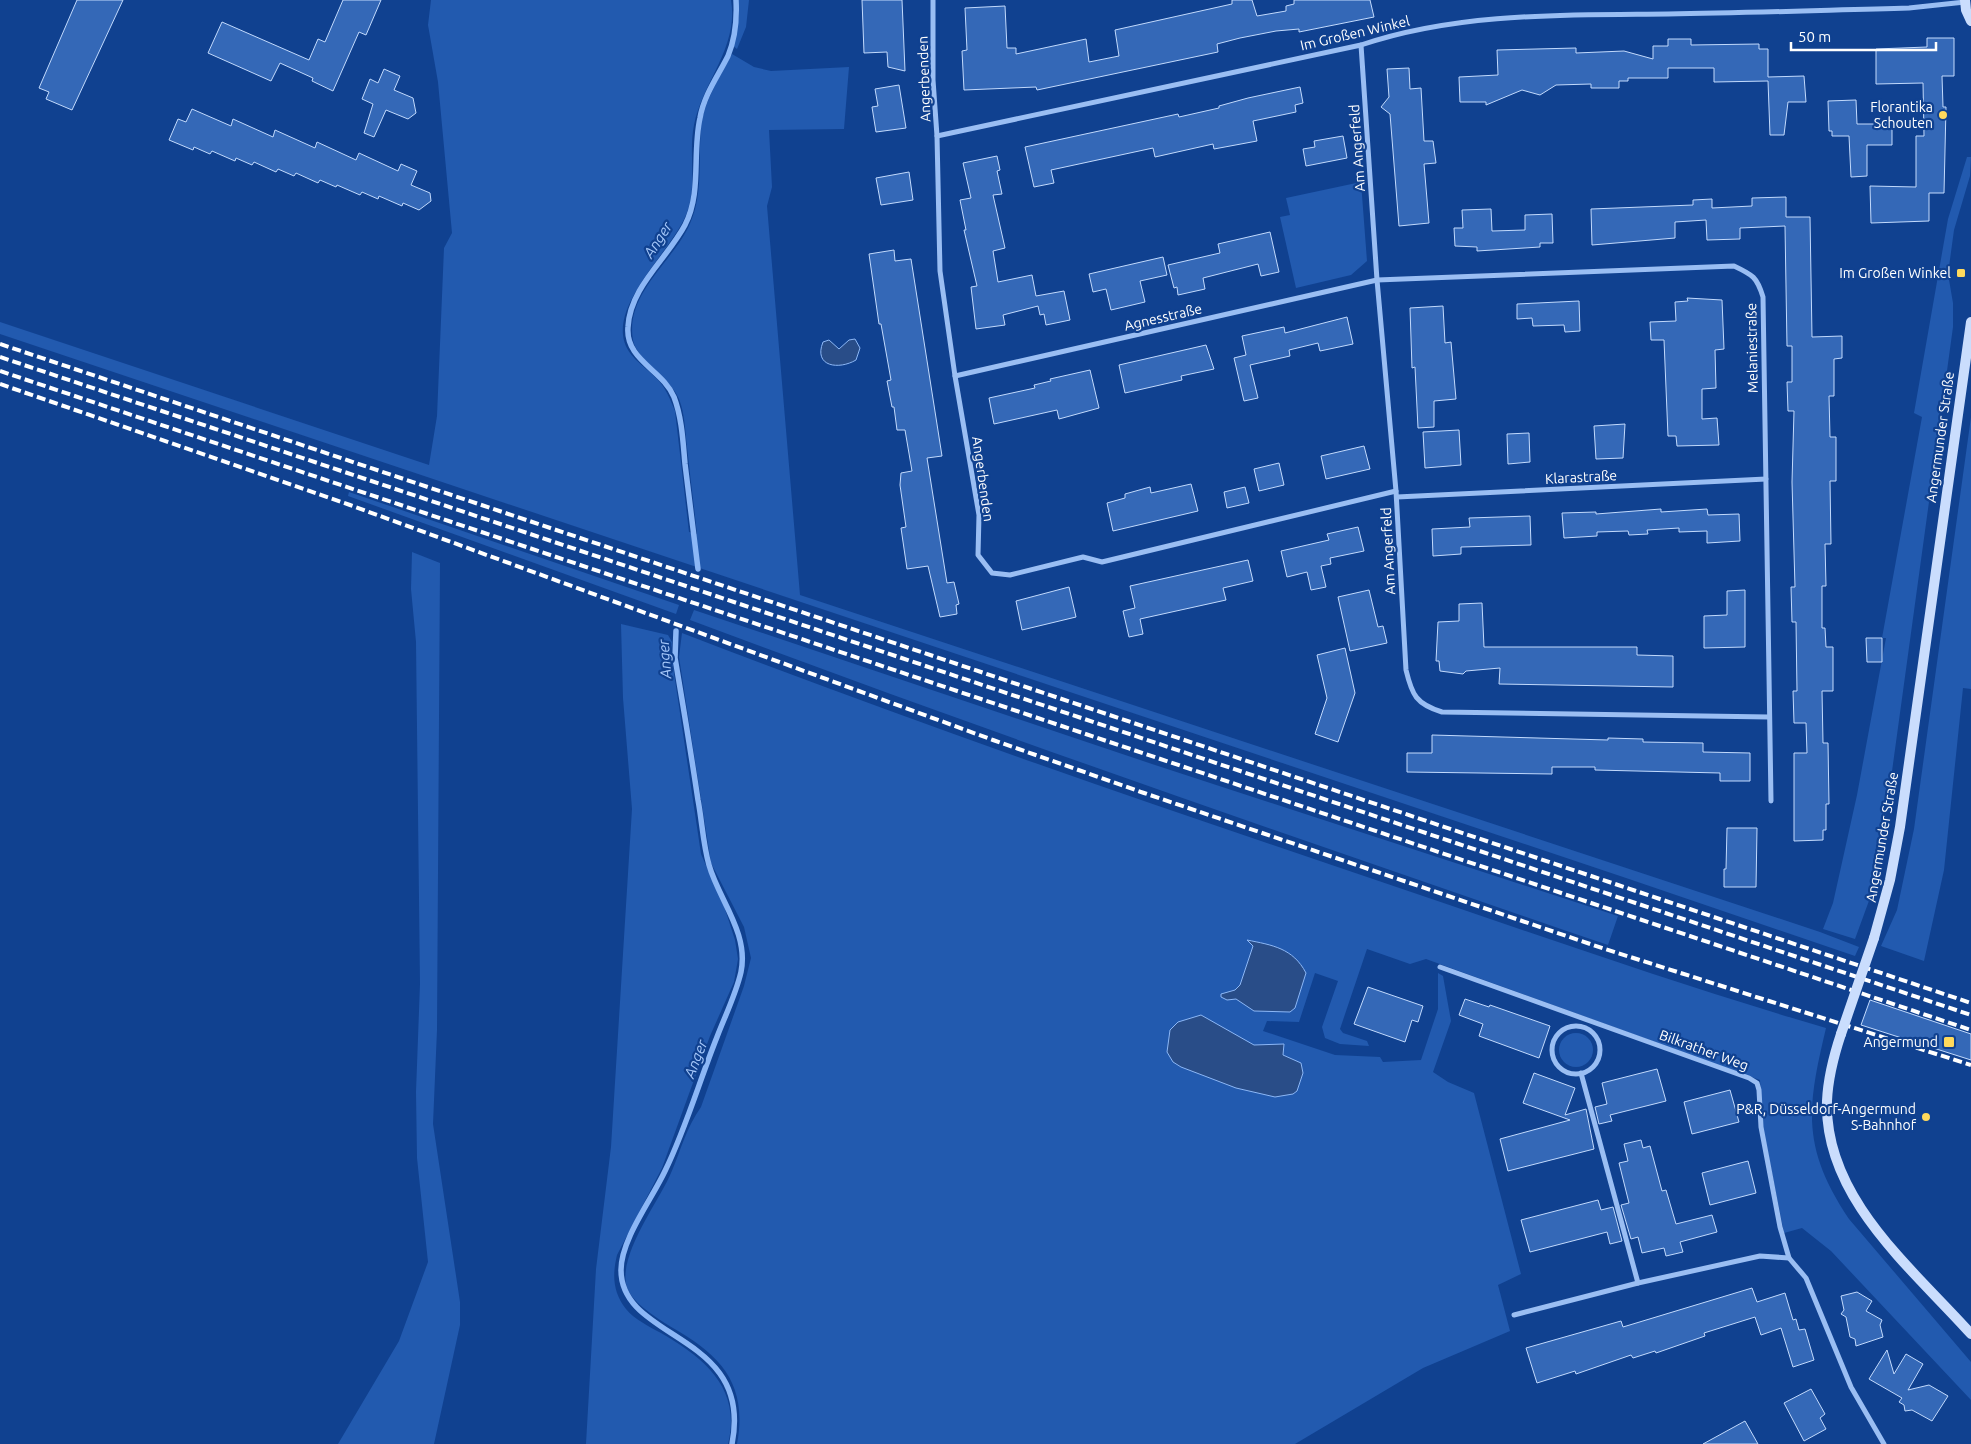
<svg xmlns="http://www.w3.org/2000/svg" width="1971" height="1444" viewBox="0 0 1971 1444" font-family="Ubuntu,sans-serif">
<rect width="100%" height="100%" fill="#104190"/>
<g fill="#225aaf">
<path d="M431,0h300c8,47 -28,81 -37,125 -6,30 4,62 -8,90 -15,35 -67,81 -63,120 2,21 21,30 34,44 9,9 13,20 18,32l14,121 8,2c-3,-29 -7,-58 -10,-87 -2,-16 -2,-33 -8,-48 -9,-22 -42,-38 -46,-59 -8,-45 37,-76 55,-112 16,-31 10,-68 13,-101 3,-26 19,-50 31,-73l22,13 17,4 78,-4 -5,62 -75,1 3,57 -5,19 33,389 1020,337 39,15 -4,9 -226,-77 -1629,-545v-12l429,143 8,-49 7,-168 8,-15 -14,-151 -10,-57z"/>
<path d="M738,0h11l-3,27 -9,22 -4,-3 6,-30z"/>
<path d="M1967,157h4l-1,19 -16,54 -6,44 5,29v24l-67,488 -16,83 -15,41 -32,-10 10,-26 24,-108 29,-157h-4l40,-221 -8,-4 34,-194z"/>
<path d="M1361,182l6,79 -16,14 -55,13 -16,-71 10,-2 -4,-17z"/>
<path d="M1971,417v272l-8,-1 -19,182 -20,91 -43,-15 16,-36 17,-81z"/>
<path d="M349,492l330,113 -3,9 -328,-118z"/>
<path d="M412,552l28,11 -3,467 -4,94 27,178v23l-26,119h-96l61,-103 29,-79 -11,-104 -1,-66 4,-108 -4,-342 -5,-53z"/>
<path d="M694,610l458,154 466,152 -10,29c-307,-105 -614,-211 -918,-325z"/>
<path d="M621,624l47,11 4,7 -1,11 30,201 23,52 11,34 3,19 -4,23 -24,54 -48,132 -45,87c-5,21 -4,37 9,54 8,10 24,18 35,24 43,25 81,55 67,111h-142l10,-175 15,-122 21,-338 -9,-111z"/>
<path d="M682,633c227,88 457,167 688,245 151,51 302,105 456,150 -19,80 -25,119 23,191l122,143v38l-140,-149 -29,-23 -18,5 -21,-105 -3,-48 -334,-121 -16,5 -43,-15 -27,80 3,4 24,8 2,5 -29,-2 -15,-6 -3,-11 16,-46 -23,-8 -16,49 -32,-1 -4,10 72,24 45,2 3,5 38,-2 17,-51v-36l5,3 8,45 -18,51 15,10 26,11 47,181 -23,11 12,46 -87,37 -128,76h-558c11,-59 -15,-88 -64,-116 -13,-8 -36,-22 -44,-36 -17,-30 31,-92 42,-119 10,-23 15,-45 30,-66l43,-121 7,-28 -7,-31 -33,-64 -32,-206z"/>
<circle cx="1576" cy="1050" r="17"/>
</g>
<g fill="#294d88" stroke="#8cb7f6">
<path d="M855,339l5,9 -4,12c-17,10 -43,7 -33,-18l6,-2 10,9 10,-9z"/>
<path d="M1247,940c25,5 46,8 59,33l-11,35 -5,4 -36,-1 -18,-12 -9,1 -6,-3v-3l14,-4 5,-5 13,-39z"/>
<path d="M1201,1015l53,30 30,-1 -1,11 18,8 2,10 -6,18 -4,3 -18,3 -39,-9 -55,-21 -8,-5 -6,-10 3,-22 8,-8z"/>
</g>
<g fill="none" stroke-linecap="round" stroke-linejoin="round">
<g stroke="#8cb7f6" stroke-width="5.5">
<path d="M698,569c-4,-35 -9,-70 -13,-105 -2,-22 -3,-46 -11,-67 -11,-27 -49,-37 -46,-70 2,-40 39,-68 57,-102 17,-33 7,-71 15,-107 4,-23 18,-42 28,-62 7,-17 9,-38 8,-56"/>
<path d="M676,631l-1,27c8,47 16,95 23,142 4,21 5,44 11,65 10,35 40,68 32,107 -5,22 -16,44 -24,65 -18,45 -31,91 -52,134 -13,28 -44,68 -44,99 0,72 133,62 111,174"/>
</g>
</g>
<g fill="#3468b7" stroke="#c2dafd">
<path d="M77,0h46l-51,110 -26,-11 3,-7 -10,-4z"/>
<path d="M343,0h38l-15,35 -7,-3 -26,59 -21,-10 1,-3 -33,-15 -9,18 -63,-28 14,-31 87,38 9,-21 7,3z"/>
<path d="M862,0h40l3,71 -17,-4 -1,-15 -23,1z"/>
<path d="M1232,0h20l5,16 29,-5v-5l8,-2v-4h76l4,17 -75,15v-3l-23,2 -36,7 -23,6 1,8 -181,38 -1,-3 -72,3 -2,-39 5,-1 -2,-42 40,-2 2,42h9v6l70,-15 3,23 30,-6 -4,-26 117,-26z"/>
<path d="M1927,38h27v38h-12l1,31h3l-2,86h-15v28l-58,2 -1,-37 46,1v-51h8l-1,-53 -47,1v-35l51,-2z"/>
<path d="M1668,39h23v6l68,-1v5h9v28l36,-1 2,26h-18l-4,33h-14l-2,-54 -54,1v-14h-46v10h-40v3h-9v7h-28v-4l-35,1 -16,10 -18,-5 -36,15v-3h-26l-1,-25 39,-2 -1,-25 79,-2v5l48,-2 29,8v-13h15z"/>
<path d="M1409,68l1,21 11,-1 3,53h9l3,22 -12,1 5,59 -30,3 -9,-112 -9,-7 8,-10 -2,-28z"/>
<path d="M384,69l16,7 -6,14 19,8 3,15 -8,6 -22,-9 -12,27 -10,-4 9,-29 -11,-5 8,-20 8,4z"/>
<path d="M899,85l7,43 -30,4 -4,-25 6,-1 -3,-17z"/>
<path d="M1300,87l3,16 -8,2 1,7 -43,9 4,20 -43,8 -1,-5 -58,13 -2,-9 -102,22 3,13 -20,4 -9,-40 153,-33 1,3 40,-9v-2l29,-8z"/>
<path d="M1856,100l1,24h35v21h-25v31l-16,1 -2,-41h-17v-5h-3l-1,-30z"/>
<path d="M192,109l39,17 2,-7 40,18 2,-7 40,18 2,-6 39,18 3,-7 39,18 3,-7 16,7 -6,14 19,8 1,8 -12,9 -16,-7 -1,3 -23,-10 -1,3 -16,-7 -2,3 -23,-10 -1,2 -16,-7 -2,3 -22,-10 -2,3 -16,-7 -2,3 -22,-10 -2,3 -16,-7 -1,3 -23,-10 -2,3 -16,-7 -1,3 -24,-10 9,-21 8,3z"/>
<path d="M1343,136l4,22 -41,8 -3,-17 12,-2 -1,-6z"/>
<path d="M997,156l3,14 -3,1 5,23 -9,1 12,53 -12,3 5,31 34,-7 4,21 28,-5 6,29 -24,5 -2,-11 -4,1 -2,-9 -35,9 2,10 -29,4 -5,-42 6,-1 -13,-56h2l-6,-30 11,-2 -8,-35z"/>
<path d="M909,172l4,28 -32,5 -5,-27z"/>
<path d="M1786,197v20h24l2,120 30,-1v22l-8,1v37h-5l1,41h6v44h-6l1,63h-6l1,42h-4v42h3l1,19h7v44h-11l1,52h5l1,61h-3v26h-3v10l-29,1v-88h13l-1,-30h-12l-1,-32h4l-1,-69h-4l-1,-35h4l-3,-105 2,-71h-6l-1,-29h5v-36h-5l-2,-120 -45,2v11l-33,1 -1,-20 -31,2v16l-83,7 -1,-36 102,-4v-5l19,-1v9l40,-2v-8z"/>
<path d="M1491,209l1,22 33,-1v-15l27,-1 1,29h-13v4l-63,4v-4l-22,-1 -1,-18h9l-1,-18z"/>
<path d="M1270,232l9,40 -18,4 -3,-12 -55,14 2,11 -27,6 -1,-8 -3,1 -6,-23 52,-12 -2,-9z"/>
<path d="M894,250l1,11 16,-2 31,197 -15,2 20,125 7,-1 5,22 -3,1 1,9 -17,3 -12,-51 -21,3 -6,-41 5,-1 -6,-42 1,-12 11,-2 -7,-41h-8l-3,-23h-2l-5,-26 4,-1 -10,-56h-2l-10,-70z"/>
<path d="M1163,257l4,18 -27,6 5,21 -34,8 -5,-21 -13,3 -4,-18z"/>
<path d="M1687,298l35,2 2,49 -9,1 1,38 -14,1v30l15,-1 2,27 -42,1 -1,-10h-8l-4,-96h-13l-1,-18 26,-1 -1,-19 13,-1z"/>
<path d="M1579,301l1,30 -15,1 -1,-7 -31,1 -1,-8 -15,1v-15z"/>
<path d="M1443,306l2,37 6,-1 5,57 -22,2v26l-16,1 -3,-61 -3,1 -2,-60z"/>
<path d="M1347,317l6,27 -33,7 -2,-8 -29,7 1,6 -40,9 8,33 -14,3 -10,-43 12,-3 -4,-19 42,-9 1,6z"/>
<path d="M1206,345l8,24 -33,7 1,4 -57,13 -6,-28z"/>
<path d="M1090,370l9,38 -40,11 -2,-9 -63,14 -5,-26 46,-10 -1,-3 17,-4 -1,-2z"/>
<path d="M1625,424l-2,34 -27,1 -2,-33z"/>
<path d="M1459,430l2,35 -36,3 -2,-36z"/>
<path d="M1529,433l1,29 -22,2 -1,-30z"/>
<path d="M1364,446l6,23 -44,10 -5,-23z"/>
<path d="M1279,463l5,22 -25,6 -5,-22z"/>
<path d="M1191,484l7,27 -85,20 -6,-28 18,-5v-4l25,-7 1,6z"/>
<path d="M1245,487l4,16 -22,5 -3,-16z"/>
<path d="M1661,509v3l46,-3 1,6 31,-1 1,27 -33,2v-12l-28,1v-4l-32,2 1,4 -19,1 -1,-4 -31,1v4l-33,2 -2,-25 34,-1v2z"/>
<path d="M1530,516l1,29 -70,2v7l-28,2 -1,-27 38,-2 -1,-9z"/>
<path d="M1358,527l6,24 -34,7 1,6 -10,2 5,21 -15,3 -4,-18 -20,5 -6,-26 48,-11 -2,-6z"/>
<path d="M1248,560l5,21 -30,7 3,12 -86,19 3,15 -14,3 -6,-26 12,-3 -5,-22z"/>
<path d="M1069,587l7,30 -54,13 -6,-29z"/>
<path d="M1369,590l9,37 5,-1 4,17 -37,8 -12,-54z"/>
<path d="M1745,590v57l-41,1v-32l23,-1v-24z"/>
<path d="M1482,603l2,44h153v8l36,1v31l-174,-3 1,-16 -34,3 -3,3 -23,-3 -1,-10h-3l2,-39 21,-1v-17z"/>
<path d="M1866,638h16v24h-15z"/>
<path d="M1345,648l10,45 -17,49 -23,-8 12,-36 -10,-43z"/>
<path d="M1432,735l176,5v-2l35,1v3l60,1v9l47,1v28h-30v-8l-125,-3v-3h-43v7l-145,-2v-19h25z"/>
<path d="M1727,828h30l-1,59h-32v-18h2z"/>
<path d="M1368,987l55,19 -5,16 -6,-2 -7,22 -51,-18z"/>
<path d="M1465,999l24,8 1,-2 60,21 -11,32 -60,-22 4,-12 -24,-9z"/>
<path d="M1870,1000l101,34v26l-110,-35z"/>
<path d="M1657,1069l9,32 -56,14 2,6 -13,3 -4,-17 12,-3 -5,-21z"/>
<path d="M1534,1073l41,15 -10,27 21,-6 8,40 -86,22 -8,-32 70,-19 -47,-17z"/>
<path d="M1730,1090l9,32 -47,12 -8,-32z"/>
<path d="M1641,1140l2,8 7,-2 12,45 4,-1 10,34 36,-9 5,17 -37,10 3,10 -17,4 -2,-8 -22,5 -4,-16 -7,2 -10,-34 8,-2 -10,-40 9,-2 -4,-17z"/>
<path d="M1748,1161l8,32 -46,12 -8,-32z"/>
<path d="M1598,1200l3,10 12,-3 9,34 -12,3 -3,-12 -77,20 -9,-32z"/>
<path d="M1752,1288l5,14 28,-9 8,27 3,-1 3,11 6,-1 9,31 -21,7 -12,-39 -20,7 -6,-18 -51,16 1,3 -49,17 -1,-2 -22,7 -2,-3 -55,19 -1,-3 -38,12 -11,-35 95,-27 2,6z"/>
<path d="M1857,1292l15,9 -6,10 16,9 -2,5 3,12 -27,9 -1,-7 -5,-2 -4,-20 -5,-3 3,-4 -3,-14z"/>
<path d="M1887,1350l7,24 12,-20 17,10 -15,26 21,-5 19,11 -16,25 -20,-11 -7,1 -1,-6 -5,-3 3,-4 -33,-19z"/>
<path d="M1811,1389l14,25 -5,4 6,11 -22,12 -20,-38z"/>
<path d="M1745,1421l13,23h-55z"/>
</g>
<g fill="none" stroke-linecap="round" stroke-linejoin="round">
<g stroke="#9abef3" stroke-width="5">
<path d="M933,0v80l4,56 3,135 15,105 24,139 -1,40 14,18 18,2 73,-18 19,5 294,-71"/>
<path d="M1361,45l16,235 19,211 10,179c6,25 10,34 36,42l327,5"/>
<path d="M937,136l424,-91c97,-33 205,-30 307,-31 80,-1 161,-4 241,-6l56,-6"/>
<path d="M955,376l422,-96 357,-14c19,9 23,11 29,31l8,504"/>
<path d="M1397,497l369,-18"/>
<path d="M1440,967l309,111 8,5 2,7 2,37 19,100 9,31 17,20 45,109 33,57"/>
<circle cx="1576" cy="1050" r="24"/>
<path d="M1581,1073l57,210"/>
<path d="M1514,1315l124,-32 122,-27 29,2"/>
</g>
<g stroke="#caddfd" stroke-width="10">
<path d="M1965,0l1,10 5,11"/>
<path d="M1874,938l16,-58 10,-53 71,-505"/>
<path d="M1841,1034c-7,21 -13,44 -14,67 -3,97 85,167 144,233"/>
</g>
<g stroke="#fff" stroke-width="4" stroke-dasharray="9 4" stroke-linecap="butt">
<path d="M0,344l1971,659"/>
<path d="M0,357l1971,658"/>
<path d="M0,371l1971,659"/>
<path d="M0,384l350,121 643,235 151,53 461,156 366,116"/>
</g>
<path stroke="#caddfd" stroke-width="10" d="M1841,1034l33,-96"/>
</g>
<g fill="#ffd95c" stroke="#104190" stroke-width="2">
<circle cx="1943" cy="115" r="5"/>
<rect x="1956" y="268" width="10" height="10" rx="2.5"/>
<rect x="1943" y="1036" width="12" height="12" rx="2.5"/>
<circle cx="1926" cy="1117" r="5"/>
</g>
<g text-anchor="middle" stroke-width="4.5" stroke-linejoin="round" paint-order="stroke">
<g font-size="14" fill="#fff" stroke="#104190">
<text transform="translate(1355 33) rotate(-13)" y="5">Im Großen Winkel</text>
<text transform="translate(924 79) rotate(-92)" y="5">Angerbenden</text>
<text transform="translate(1357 148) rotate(-94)" y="5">Am Angerfeld</text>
<text transform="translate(1163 317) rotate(-13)" y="5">Agnesstraße</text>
<text transform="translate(1752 348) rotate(-91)" y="5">Melaniestraße</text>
<text transform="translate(1940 437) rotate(-82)" y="5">Angermunder Straße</text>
<text transform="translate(1581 477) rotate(-3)" y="5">Klarastraße</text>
<text transform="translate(983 479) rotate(82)" y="5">Angerbenden</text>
<text transform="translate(1388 551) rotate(-93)" y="5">Am Angerfeld</text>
<text transform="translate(1882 837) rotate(-80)" y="5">Angermunder Straße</text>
<text transform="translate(1704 1050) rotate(20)" y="5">Bilkrather Weg</text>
</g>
<g font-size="14" fill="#fff" stroke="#104190" text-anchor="end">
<text x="1933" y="112">Florantika<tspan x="1933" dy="16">Schouten</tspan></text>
<text x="1951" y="278">Im Großen Winkel</text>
<text x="1938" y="1047">Angermund</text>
<text x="1916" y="1114">P&amp;R, Düsseldorf-Angermund<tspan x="1916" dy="16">S-Bahnhof</tspan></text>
</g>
<g font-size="15" font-style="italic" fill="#a6c8fa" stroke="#104190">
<text transform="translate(658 240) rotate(-57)" y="5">Anger</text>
<text transform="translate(665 659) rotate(-94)" y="5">Anger</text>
<text transform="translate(696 1059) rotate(-69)" y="5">Anger</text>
</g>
</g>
<path d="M1791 42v8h145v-8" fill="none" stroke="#ffffff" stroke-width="2.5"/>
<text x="1798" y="42" font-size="15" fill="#ffffff" stroke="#104190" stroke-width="4" paint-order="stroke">50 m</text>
</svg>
